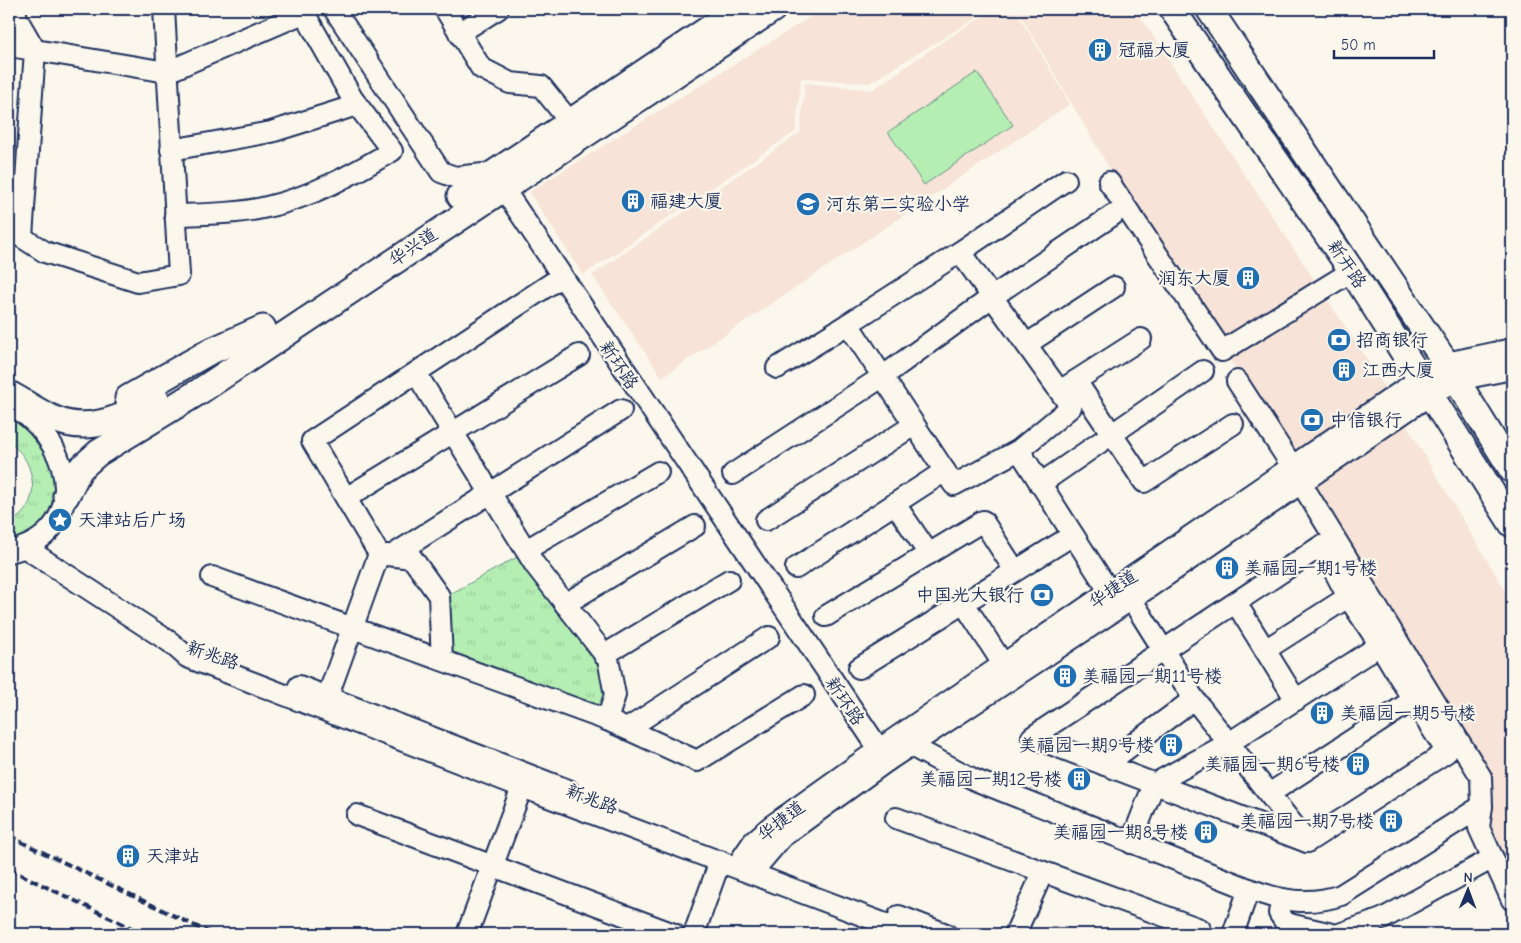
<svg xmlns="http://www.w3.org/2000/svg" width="1521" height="943" viewBox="0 0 1521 943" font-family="'Comic Neue','LXGW WenKai TC',sans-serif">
<defs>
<pattern id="grass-tufts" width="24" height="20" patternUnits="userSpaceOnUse" patternTransform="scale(1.25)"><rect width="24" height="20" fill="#b4eeb2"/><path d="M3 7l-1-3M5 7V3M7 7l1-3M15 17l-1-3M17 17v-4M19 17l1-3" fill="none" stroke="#9acc9c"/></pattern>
</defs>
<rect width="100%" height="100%" fill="#fbf7ec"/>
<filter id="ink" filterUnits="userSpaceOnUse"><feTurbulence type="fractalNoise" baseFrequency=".02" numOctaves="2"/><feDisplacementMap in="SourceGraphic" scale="10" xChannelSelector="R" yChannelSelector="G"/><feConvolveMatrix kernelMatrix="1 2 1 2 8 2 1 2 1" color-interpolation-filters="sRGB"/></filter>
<g filter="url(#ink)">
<g fill="#f7e3d7">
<path d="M823,9h168l-122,74 -68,-5 -5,53 -213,144 -54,-83z"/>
<path d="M995,9h20l55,95 -408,273 -70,-102 208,-142 5,-50 67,7 64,-44z"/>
<path d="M1017,9h118l233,352 144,241v284l-28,-56 7,-50 -147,-240 -225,-355z"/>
</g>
<g fill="url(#grass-tufts)" stroke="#688e88">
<path d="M9,415c50,36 69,102 0,128v-20c27,-13 29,-42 15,-66 -4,-6 -13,-12 -15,-18 -2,-6 0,-18 0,-24z"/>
<path d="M519,556l78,103 10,37 -11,24 -149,-59 -4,-63z"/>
</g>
<path fill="#b4eeb2" stroke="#688e88" d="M977,72l36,53 -89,60 -36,-53z"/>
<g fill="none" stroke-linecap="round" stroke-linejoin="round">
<g stroke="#1b2f5e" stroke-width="24">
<g id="minor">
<path d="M16,9v8l19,33 132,22 141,-61"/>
<path d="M334,9l107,163 14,5 38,-4 394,588"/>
<path d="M445,9l36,59 29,15 31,3 29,36"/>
<path d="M459,33l39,-24"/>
<path d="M9,46l26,4 -13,187"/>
<path d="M171,150l100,-18 86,-27"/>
<path d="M1109,182l113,169 130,-80"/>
<path d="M175,215c31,-1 62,-1 92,-8 45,-10 86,-33 125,-56l-40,-53 -50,-89"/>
<path d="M9,229l36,23 93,30 41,-7 -15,-266"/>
<path d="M960,252l106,-72"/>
<path d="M1027,344l87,-57"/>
<path d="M777,368l71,-44"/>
<path d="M416,373l119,192 73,94 7,36 -8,25"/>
<path d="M1076,381l68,101 89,-58"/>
<path d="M1237,381l55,85"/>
<path d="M1066,387l75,-48"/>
<path d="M1019,450l52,-43 -111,-155 -112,72 106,161 65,-35 90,141"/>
<path d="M733,474l149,-97 110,-80 121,-82"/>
<path d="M1301,483l180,294 1,29 -3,22 33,72"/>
<path d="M1040,484l163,-113"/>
<path d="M346,498l233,-143"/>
<path d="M895,504l34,50"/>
<path d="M766,520l148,-95"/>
<path d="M24,547l146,95 17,15 335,130 390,147"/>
<path d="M526,550l132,-78"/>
<path d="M9,552c80,-19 66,-104 10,-142"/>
<path d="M387,555l25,3 27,38 3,64"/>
<path d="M393,555l228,-145"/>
<path d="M796,568l149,-97"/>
<path d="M212,577l395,143 90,41 107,-66"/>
<path d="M1125,589l69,110 112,142"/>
<path d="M963,602l40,62"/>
<path d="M1236,603l60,97"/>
<path d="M565,604l130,-78"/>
<path d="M826,616l157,-95 31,48"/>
<path d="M1265,650l83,-53"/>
<path d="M604,655l125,-75"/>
<path d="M859,668l214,-133"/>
<path d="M299,686l269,104"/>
<path d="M327,698l52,-144 -67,-113 249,-164"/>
<path d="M627,729l142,-92"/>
<path d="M911,746l64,34 274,109c31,12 60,17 92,6l141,-89"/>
<path d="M1105,765l89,-66"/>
<path d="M1269,794l144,-94 34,52 -140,90"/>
<path d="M357,815l317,119"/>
<path d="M896,818l304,111"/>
<path d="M1307,842l-275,-105 289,-191 27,51 32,48"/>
<path d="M1131,843l23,-59 75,-41 151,-98 33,55"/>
<path d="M736,867l17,-25 17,-15 108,-77 543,-372 25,-15 66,-14"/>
<path d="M755,874l5,-11 22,-26 105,-76 245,-162 299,-205 26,-14 55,-11"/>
<path d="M1282,899l-3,14 6,9 8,3 39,9"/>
<path d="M899,916l47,18"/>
<path d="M467,934l55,-147"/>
<path d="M694,934l26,-73"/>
<path d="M1015,934l28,-62"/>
<path d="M1233,934l16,-45"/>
<path d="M1339,934l43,-15 111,-61"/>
</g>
</g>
<g stroke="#1b2f5e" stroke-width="29">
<g id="major">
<path d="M1172,9l180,262 160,253"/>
<path d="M1209,9l237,354 66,107"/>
<path d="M460,196l278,-187"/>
<path d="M9,394c16,8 31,20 48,26 34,14 71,-4 99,-22"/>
<path d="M128,398l81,-46 54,-24"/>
<path d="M66,496l14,-27 18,-16 102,-62 573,-382"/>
</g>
</g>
<use href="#minor" stroke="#fbf7ec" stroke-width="20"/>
<use href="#major" stroke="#fbf7ec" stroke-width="25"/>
<g stroke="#1b2f5e" stroke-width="4" stroke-dasharray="8 4" stroke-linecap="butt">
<path d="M9,836l203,98"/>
<path d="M9,869l135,65"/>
</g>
</g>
</g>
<defs>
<g id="building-disc" transform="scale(1.25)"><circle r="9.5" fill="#1f6fb2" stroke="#fbf7ec"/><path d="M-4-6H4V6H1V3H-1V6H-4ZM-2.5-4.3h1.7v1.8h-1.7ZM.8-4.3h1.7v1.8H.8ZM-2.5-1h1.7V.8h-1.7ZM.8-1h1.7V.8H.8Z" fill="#fff"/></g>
<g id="school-disc" transform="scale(1.25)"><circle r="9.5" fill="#1f6fb2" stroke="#fbf7ec"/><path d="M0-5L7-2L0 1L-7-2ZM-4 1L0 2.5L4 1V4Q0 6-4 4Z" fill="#fff"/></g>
<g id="bank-disc" transform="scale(1.25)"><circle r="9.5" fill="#1f6fb2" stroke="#fbf7ec"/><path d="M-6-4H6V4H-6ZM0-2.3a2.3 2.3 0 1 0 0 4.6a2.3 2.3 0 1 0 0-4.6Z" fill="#fff"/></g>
<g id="sight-disc" transform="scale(1.25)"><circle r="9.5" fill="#1f6fb2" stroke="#fbf7ec"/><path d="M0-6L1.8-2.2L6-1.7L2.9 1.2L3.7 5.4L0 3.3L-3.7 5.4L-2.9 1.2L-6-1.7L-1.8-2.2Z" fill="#fff"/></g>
</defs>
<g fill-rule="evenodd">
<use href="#building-disc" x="1100" y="50"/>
<use href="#building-disc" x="633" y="201"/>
<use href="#school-disc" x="808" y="204"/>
<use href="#building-disc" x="1248" y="278"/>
<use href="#bank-disc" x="1339" y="340"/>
<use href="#building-disc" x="1344" y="370"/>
<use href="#bank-disc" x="1312" y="420"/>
<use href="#sight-disc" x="60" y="520"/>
<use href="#building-disc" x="1227" y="568"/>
<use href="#bank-disc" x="1042" y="595"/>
<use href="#building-disc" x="1065" y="676"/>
<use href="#building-disc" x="1322" y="713"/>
<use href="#building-disc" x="1171" y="745"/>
<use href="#building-disc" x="1358" y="764"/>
<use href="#building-disc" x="1079" y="779"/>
<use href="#building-disc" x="1391" y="821"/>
<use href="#building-disc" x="1206" y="832"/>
<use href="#building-disc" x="128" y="856"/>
</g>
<g text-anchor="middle" stroke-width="4.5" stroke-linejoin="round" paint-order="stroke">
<g font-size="18" fill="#1b2f5e" stroke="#fbf7ec" text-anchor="start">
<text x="1118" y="56">冠福大厦</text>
<text x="650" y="207">福建大厦</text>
<text x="826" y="210">河东第二实验小学</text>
<text x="1230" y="284" text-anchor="end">润东大厦</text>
<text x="1356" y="346">招商银行</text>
<text x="1362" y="376">江西大厦</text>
<text x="1330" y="426">中信银行</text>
<text x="78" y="526">天津站后广场</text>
<text x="1244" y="574">美福园一期1号楼</text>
<text x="1024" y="601" text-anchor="end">中国光大银行</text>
<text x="1082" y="682">美福园一期11号楼</text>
<text x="1340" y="719">美福园一期5号楼</text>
<text x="1154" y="751" text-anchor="end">美福园一期9号楼</text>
<text x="1340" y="770" text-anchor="end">美福园一期6号楼</text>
<text x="1062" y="785" text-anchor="end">美福园一期12号楼</text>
<text x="1374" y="827" text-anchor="end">美福园一期7号楼</text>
<text x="1188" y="838" text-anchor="end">美福园一期8号楼</text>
<text x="146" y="862">天津站</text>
</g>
<g font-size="18" fill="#1b2f5e" stroke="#fbf7ec">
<text transform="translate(413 247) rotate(-34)" y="6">华兴道</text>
<text transform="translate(1347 264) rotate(56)" y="6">新开路</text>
<text transform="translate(619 365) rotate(56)" y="6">新环路</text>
<text transform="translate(1113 589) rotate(-34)" y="6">华捷道</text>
<text transform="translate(213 655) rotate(19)" y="6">新兆路</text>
<text transform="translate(845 701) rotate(56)" y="6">新环路</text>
<text transform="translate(592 799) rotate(21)" y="6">新兆路</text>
<text transform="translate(781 821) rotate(-38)" y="6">华捷道</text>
</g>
</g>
<rect width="1521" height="943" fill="none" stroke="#fbf7ec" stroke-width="30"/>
<rect x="15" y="15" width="1491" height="913" fill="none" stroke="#1b2f5e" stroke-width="2" filter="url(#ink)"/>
<g transform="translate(1468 890) rotate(1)" stroke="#fbf7ec" stroke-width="4" paint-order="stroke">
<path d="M0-4L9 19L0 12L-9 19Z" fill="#1b2f5e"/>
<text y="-8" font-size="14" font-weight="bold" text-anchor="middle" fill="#1b2f5e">N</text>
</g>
<path d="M1334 50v8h100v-8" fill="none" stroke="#1b2f5e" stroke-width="2.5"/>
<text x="1341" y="50" font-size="15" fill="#1b2f5e" stroke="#fbf7ec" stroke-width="4" paint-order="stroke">50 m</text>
</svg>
